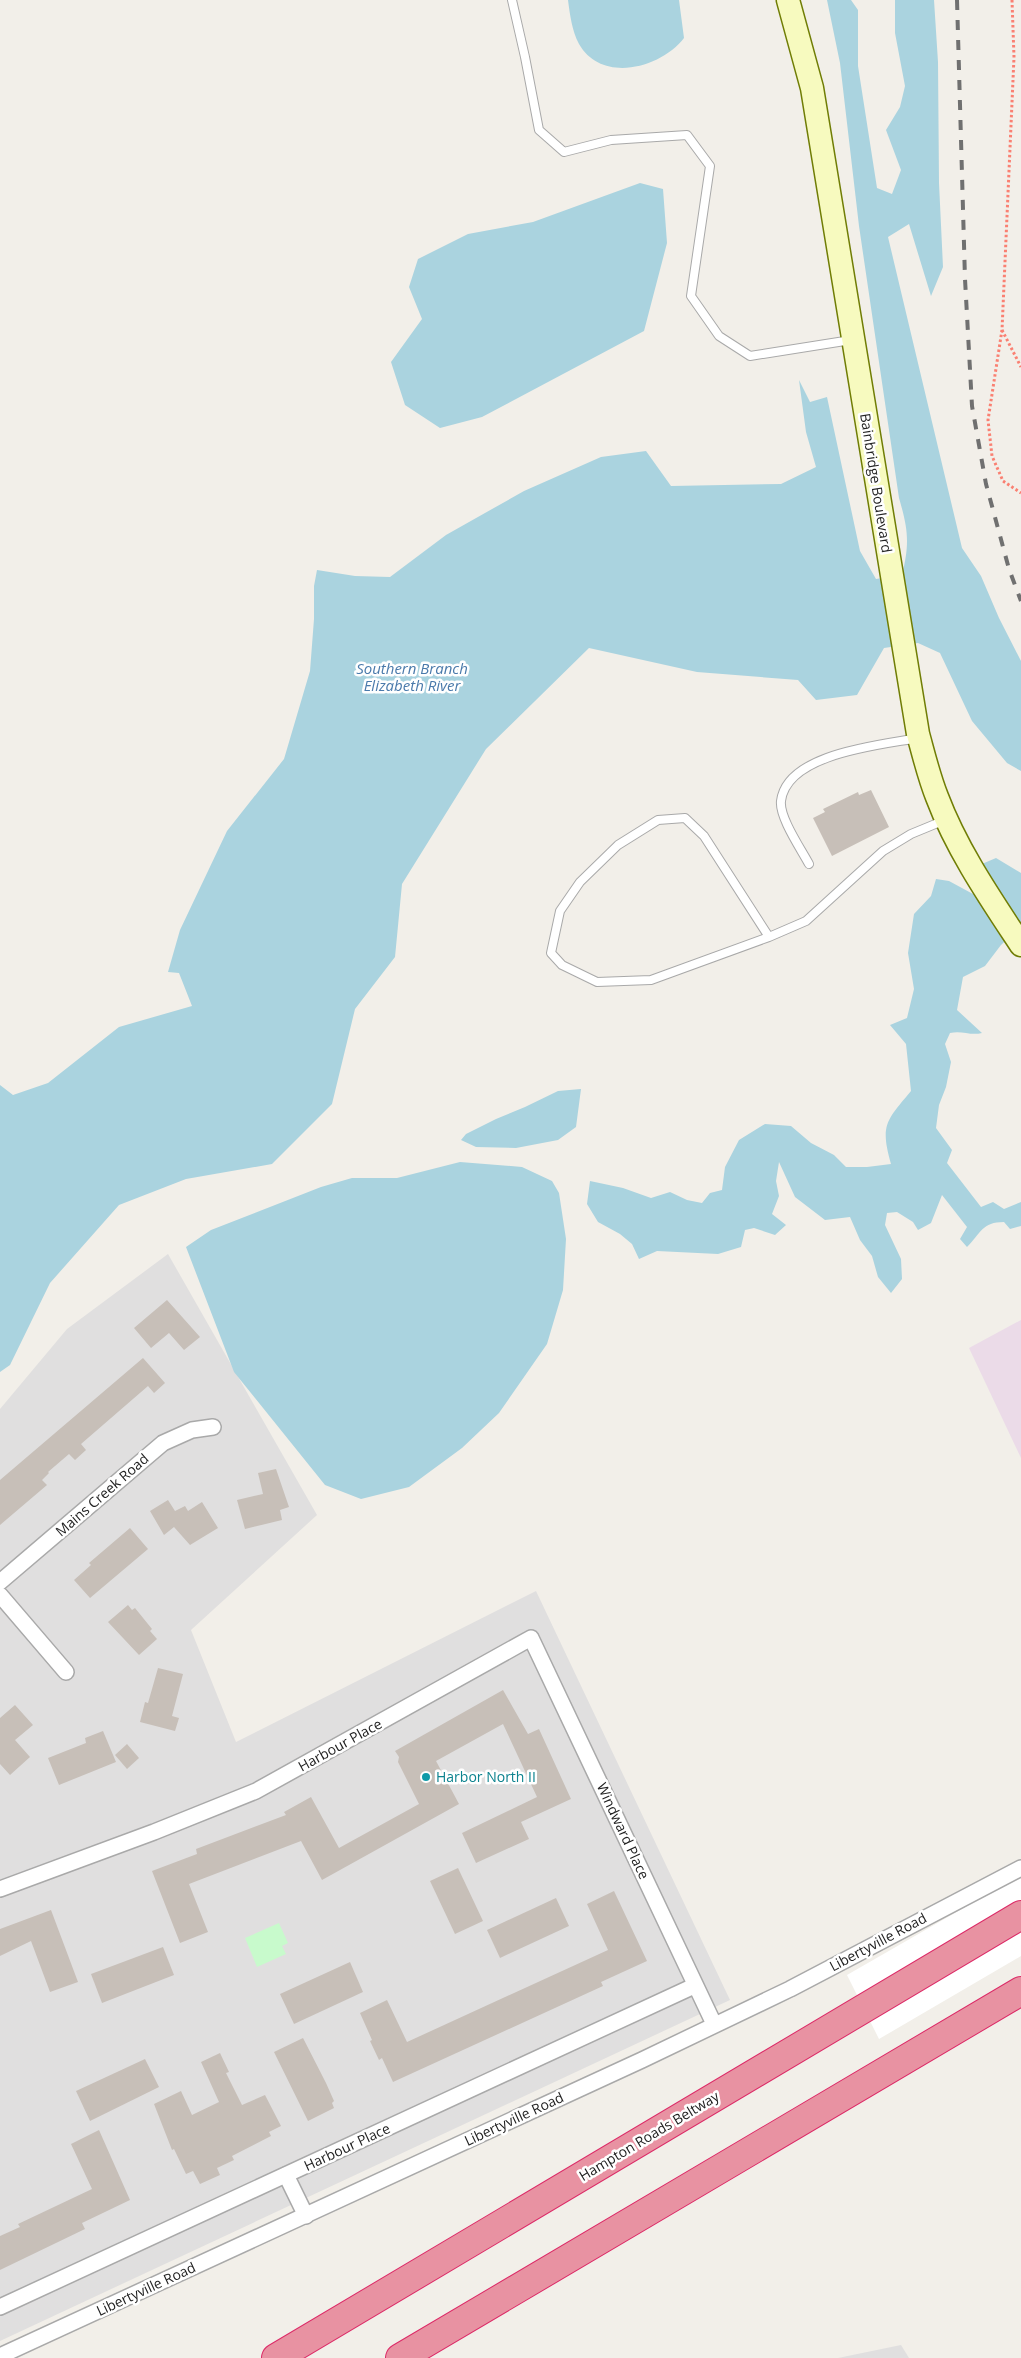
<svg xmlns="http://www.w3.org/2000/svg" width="1021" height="2358" viewBox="0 0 1021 2358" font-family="'Open Sans',sans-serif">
<rect width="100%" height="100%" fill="#f2efe9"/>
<g fill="#e0dfdf">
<path d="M168,1254l149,261 -126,115 45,112 300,-151 194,409 -730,341v-932l67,-80z"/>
<path d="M901,2345l8,13h-71z"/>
</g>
<path fill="#ebdbe8" d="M1021,1320v138l-52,-110z"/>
<path fill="#c8facc" d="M279,1923l9,20 -6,3 4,8 -29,13 -12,-29z"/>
<g fill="#aad3df">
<path d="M568,0h111l5,38c-23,30 -82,46 -105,6 -7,-13 -9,-29 -11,-44z"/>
<path d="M827,0h24l7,10v56l19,122 15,6 9,-24 -15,-40 14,-23 5,-21 -10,-53v-33h39l4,62 1,121 4,84 -12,29 -22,-72 -21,13 74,311 19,28 18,42 22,43v110l-14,-8 -35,-42 -32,-68 -22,-10 -34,5 -27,47 -41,5 -18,-20 -101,-8 -108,-24 -103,101 -84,135 -7,73 -40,52 -23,95 -60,60 -86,15 -67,26 -69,78 -40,82 -10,7v-287l13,10 35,-12 71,-56 73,-21 -13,-33 -11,-1 12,-42 47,-99 57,-72 26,-88 4,-52v-33l3,-16 38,6 35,1 56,-42 78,-44 77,-34 45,-6 25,35 110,-2 35,-17 -10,-35 -7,-52 11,22 17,-5 33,154 16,28 26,-4c8,-32 6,-46 -3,-77l-40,-272 -19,-163z"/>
<path d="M640,183l23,6 4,54 -23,88 -162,86 -42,11 -35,-23 -14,-43 31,-43 -13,-32 9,-28 50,-25 65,-12z"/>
<path d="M996,858l25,15v53l-20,19 -16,21 -22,11 -6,33 25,23c-12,3 -20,-3 -32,0l-5,11 6,18 -5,25 -7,18 -3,23 16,22 -5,13 34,44 12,-5 11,7 17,-7v24l-11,3 -6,-7c-22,0 -23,11 -37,25l-7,-8 7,-12 -25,-32 -11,28 -13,7 -5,-8 -16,-10 -10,1 -2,12 16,34 1,20 -11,14 -13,-16 -6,-21 -12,-16 -10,-23 -25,3 -30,-23 -16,-35 -3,19 3,15 -7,18 14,11 -11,10 -21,-7 -9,2 -4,17 -23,7 -61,-3 -18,8 -7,-15 -12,-10 -22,-12 -11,-18 3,-23 33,7 28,10 19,-6 17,8 15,3 8,-10 12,-3 3,-23 14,-27 26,-16 26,2 20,17 23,12 12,12h21l24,-3c-11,-39 -5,-43 20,-73l-5,-47 -16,-19 17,-7 7,-29 -6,-36 6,-39 17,-18 5,-17 13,2 24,13 -3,-25z"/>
<path d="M581,1089l-5,38 -18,13 -42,8 -40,-1 -15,-7 5,-6 30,-15 29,-12 33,-16z"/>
<path d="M460,1162l62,5 30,14 7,12 7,46 -3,51 -16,54 -48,69 -37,35 -53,39 -48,12 -36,-14 -91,-113 -48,-125 25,-17 110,-43 31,-9h45z"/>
</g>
<path fill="#fff" d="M1021,1875v81l-142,83 -32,-64z"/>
<g fill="#c7bfb8">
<path d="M871,790l18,37 -57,29 -19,-38 12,-6 -2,-3 35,-17 1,3z"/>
<path d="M167,1300l33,37 -16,13 -15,-17 -18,15 -17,-20z"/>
<path d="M143,1358l22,25 -11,10 -6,-7 -67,58 5,6 -11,10 -6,-6 -21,18 1,1 -7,7 5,5 -47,40v-45z"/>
<path d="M276,1469l13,38 -9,3 2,10 -37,9 -8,-29 26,-6 -5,-21z"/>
<path d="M168,1500l7,11 10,-5 3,5 14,-9 16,26 -28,17 -16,-18 -10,8 -14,-24z"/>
<path d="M130,1528l18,21 -58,49 -16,-18 17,-15 -2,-2z"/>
<path d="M128,1605l4,5 3,-2 17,21 -2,2 7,8 -18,16 -31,-33z"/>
<path d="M158,1668l25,6 -11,42 7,2 -4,13 -35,-9 5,-20 3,1z"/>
<path d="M503,1690l25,44 11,-5 32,70 -50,23 8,17 -53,24 -14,-30 75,-36 -34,-73 -67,37 23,43 -137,76 -21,-39 -112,43 19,48 -28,11 -28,-72 45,-17 -1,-5 90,-34 -2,-3 27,-15 28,51 80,-44 -21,-42 1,-5 -4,-6z"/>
<path d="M15,1705l18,20 -18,15 15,17 -20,18 -10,-11v-46z"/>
<path d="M103,1731l13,31 -57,23 -11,-27 38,-15 -1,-5z"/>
<path d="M127,1744l12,14 -12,11 -12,-14z"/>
<path d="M458,1868l25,53 -28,13 -25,-53z"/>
<path d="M614,1891l33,70 -46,21 2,4 -210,96 -11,-24 -3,2 -9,-19 2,-1 -12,-27 27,-13 20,42 201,-92 -21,-46z"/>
<path d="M556,1898l13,28 -69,32 -13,-28z"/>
<path d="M51,1910l27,72 -28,10 -19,-51 -31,15v-27z"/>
<path d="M163,1947l11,28 -72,28 -11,-29z"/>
<path d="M350,1962l13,30 -69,32 -14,-30z"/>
<path d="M303,2038l23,45 8,18 -2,2 2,5 -26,13 -34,-69z"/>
<path d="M220,2053l9,19 -3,1 16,32 23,-10 16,31 -12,6 2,4 -39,20 2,4 -17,8 3,7 -20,9 -7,-13 -7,3 -12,-25 -2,1 -18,-46 27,-13 11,24 27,-13 -18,-40z"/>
<path d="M145,2059l14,28 -69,34 -14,-30z"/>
<path d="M99,2130l31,70 -48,23 3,6 -85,41v-34l20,-9 -2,-3 74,-35 -21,-45z"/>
</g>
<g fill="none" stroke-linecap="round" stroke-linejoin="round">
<g stroke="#a9a9a9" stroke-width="10">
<g id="service">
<path d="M512,0l13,57 14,73 25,22 47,-12 76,-5 23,31 -19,130 28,40 31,20 101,-16"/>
<path d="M809,864c-8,-15 -30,-47 -28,-63 6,-48 100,-56 137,-63"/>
<path d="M769,937l-65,-101 -19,-18 -27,2 -40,25 -38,37 -20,29 -9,42 11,12 35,17 54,-2 118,-43 37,-16 77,-70 28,-17 34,-14"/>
</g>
</g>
<g stroke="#a9a9a9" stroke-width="18">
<g id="minor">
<path d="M0,1582l163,-139 29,-13 21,-3"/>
<path d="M0,1595l66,77"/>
<path d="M0,1889l154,-57 102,-41 275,-153 183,386"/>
<path d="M286,2175l20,41"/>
<path d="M0,2307l694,-321"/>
<path d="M0,2356l642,-296 148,-71 231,-121"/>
</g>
</g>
<g stroke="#707d05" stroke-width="25">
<path id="secondary" d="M788,0l24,88 106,646c6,22 11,43 19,63 20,53 53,101 84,148"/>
</g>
<g stroke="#dc2a67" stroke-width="30">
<g id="motorway">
<path d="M276,2358l745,-443"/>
<path d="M400,2358l621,-367"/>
</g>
</g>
<g stroke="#fa8072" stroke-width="3" stroke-dasharray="2.5 2.5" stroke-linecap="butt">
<path d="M1012,0l2,57 -12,273 -14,90 4,36 11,25 18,12"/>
<path d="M1002,330l19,37"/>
</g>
<use href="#service" stroke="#fff" stroke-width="8"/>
<use href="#minor" stroke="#fff" stroke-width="15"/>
<use href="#secondary" stroke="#f7fabf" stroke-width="22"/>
<use href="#motorway" stroke="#e892a2" stroke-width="28"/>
<path stroke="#707070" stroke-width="4" stroke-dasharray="10 10" stroke-linecap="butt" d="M957,0l8,279 7,127 14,78 23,85 12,32"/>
</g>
<circle fill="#0f9aa8" stroke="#fff" stroke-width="2" cx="426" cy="1777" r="5"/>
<g text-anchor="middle" stroke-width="5" stroke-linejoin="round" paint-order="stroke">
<g font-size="14" fill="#222" stroke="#fff">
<text transform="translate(876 483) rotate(81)" y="5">Bainbridge Boulevard</text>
<text transform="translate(102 1495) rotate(-41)" y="5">Mains Creek Road</text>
<text transform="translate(340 1745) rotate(-29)" y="5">Harbour Place</text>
<text transform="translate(623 1831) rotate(65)" y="5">Windward Place</text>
<text transform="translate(878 1942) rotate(-28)" y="5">Libertyville Road</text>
<text transform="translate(514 2119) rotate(-25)" y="5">Libertyville Road</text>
<text transform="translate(649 2136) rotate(-31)" y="5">Hampton Roads Beltway</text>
<text transform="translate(347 2147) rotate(-25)" y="5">Harbour Place</text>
<text transform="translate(146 2289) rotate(-25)" y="5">Libertyville Road</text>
</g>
<g font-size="14" fill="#0d838f" stroke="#fff" text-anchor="start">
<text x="436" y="1782">Harbor North II</text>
</g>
<g font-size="15" font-style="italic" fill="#4a7aab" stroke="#fff">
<text x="412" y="674">Southern Branch<tspan x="412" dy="17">Elizabeth River</tspan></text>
</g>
</g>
</svg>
